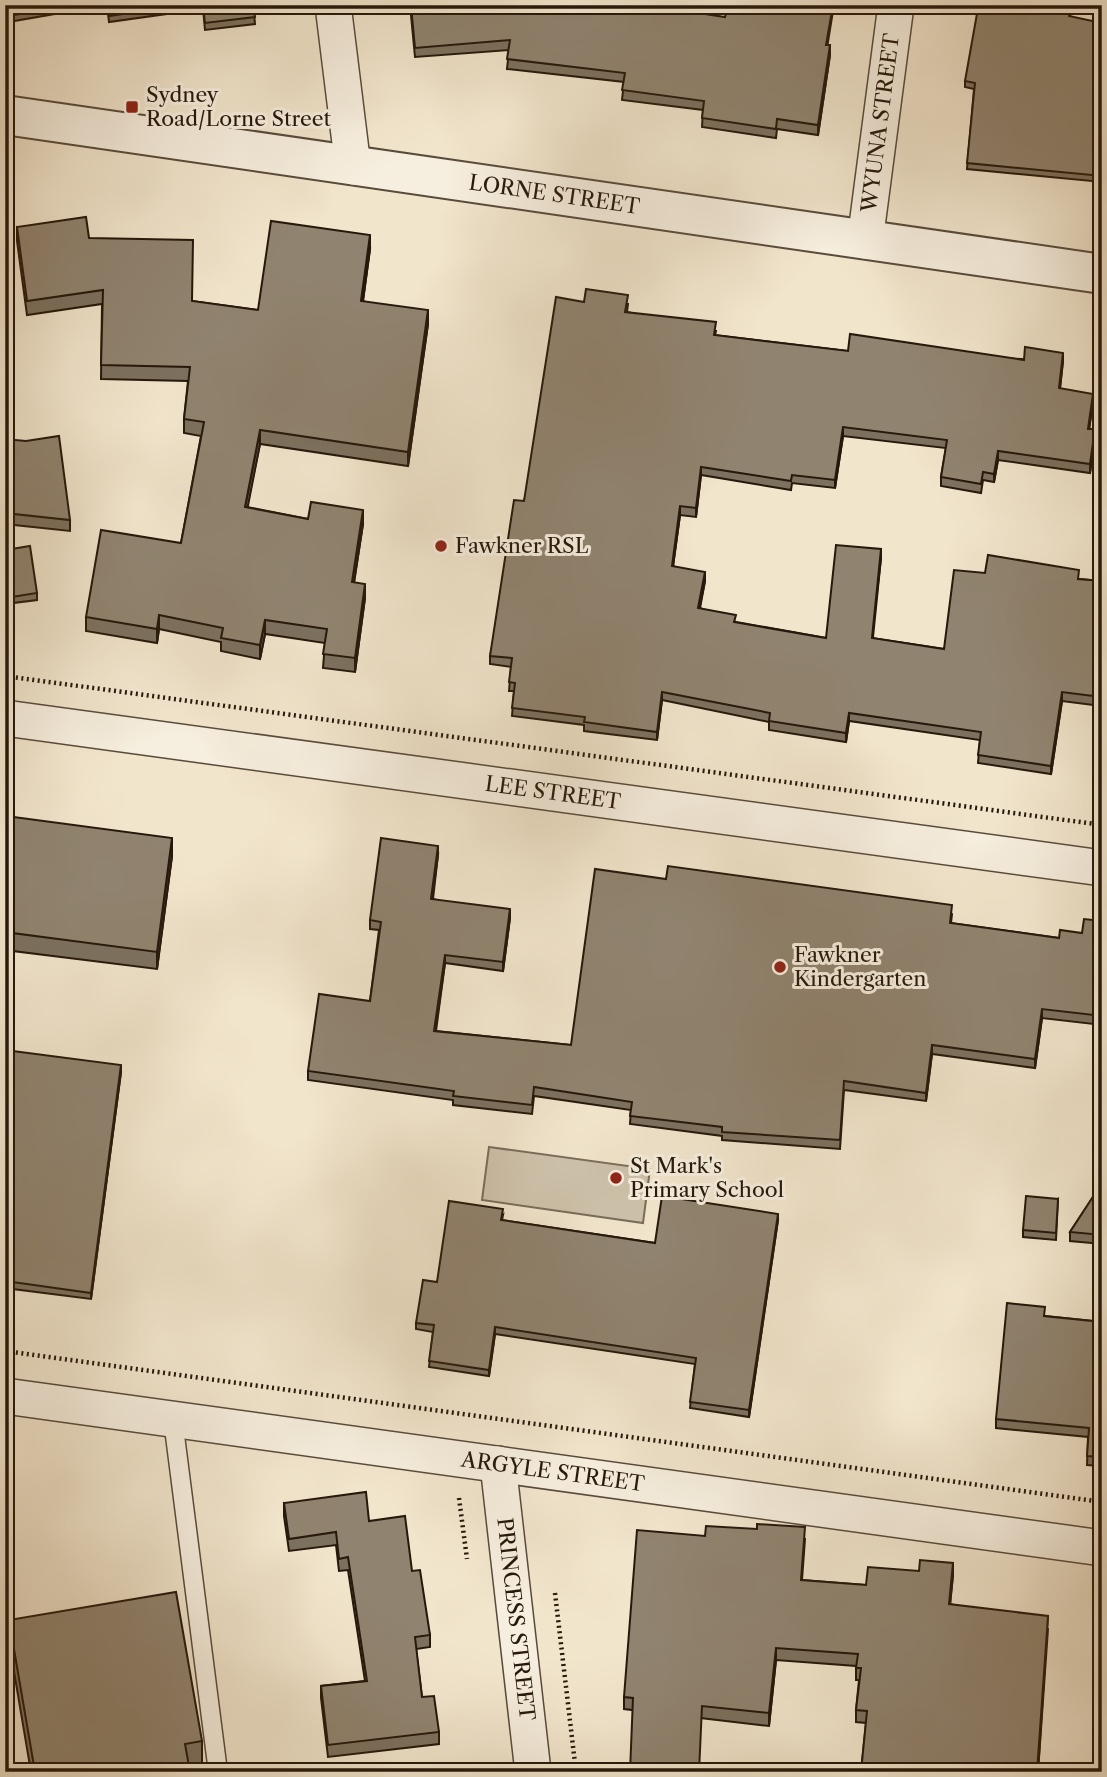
<svg xmlns="http://www.w3.org/2000/svg" width="1107" height="1777" viewBox="0 0 1107 1777" font-family="'Libre Caslon Text',serif">
<rect width="100%" height="100%" fill="#f1e5cc"/>
<filter id="stains"><feTurbulence type="fractalNoise" baseFrequency=".00286" numOctaves="4"/><feColorMatrix values="0 0 0 0 .2 0 0 0 0 .09 0 0 0 0 .02 0 0 0 .5 -.17"/></filter>
<radialGradient id="worn" r=".72"><stop offset=".6" stop-color="#630" stop-opacity="0"/><stop offset="1" stop-color="#630" stop-opacity=".3"/></radialGradient>
<path fill="#cec2ab" stroke="#7a6d5b" stroke-width="2" d="M489,1147l161,22 -7,54 -161,-23z"/>
<g fill="none" stroke-linecap="round" stroke-linejoin="round">
<g stroke="#594b3b" stroke-width="21">
<path id="service" d="M173,1420l45,352"/>
</g>
<g stroke="#594b3b" stroke-width="38">
<g id="minor">
<path d="M333,5l20,162"/>
<path id="s1" d="M865,241l31,-236"/>
<path id="s2" d="M5,718l1097,150"/>
<path id="s3" d="M5,1396l1097,152"/>
<path id="s4" d="M498,1464l35,308"/>
</g>
</g>
<g stroke="#594b3b" stroke-width="42">
<g id="tertiary">
<path id="s5" d="M5,115l1097,159"/>
</g>
</g>
<g stroke="#26180b" stroke-width="4.5" stroke-dasharray="2 3.5" stroke-linecap="butt">
<path d="M5,676l1097,149"/>
<path d="M5,1351l1097,151"/>
<path d="M459,1498l8,61"/>
<path d="M555,1593l21,179"/>
</g>
<use href="#service" stroke="#f6eede" stroke-width="18"/>
<use href="#minor" stroke="#f6eede" stroke-width="35"/>
<use href="#tertiary" stroke="#f6eede" stroke-width="38"/>
</g>
<g fill="#7c715f" stroke="#26180b" stroke-width="2">
<path d="M5,5h272v3l-23,4 1,12 -50,6 -2,-21 -94,13 -2,-17 -93,16 -1,-3h-8z"/>
<path d="M410,5h258l-1,4 161,36 2,10 -12,80 -41,-6 -1,9 -74,-11 1,-17 -81,-10 2,-18 -117,-13 2,-19 -94,7z"/>
<path d="M1072,5l-2,12 32,28 -7,37 7,1v99l-135,-13 7,-80 -9,-2v-6l36,-69z"/>
<path d="M17,227l72,11 103,63 66,9 112,-61 -7,52 65,23 -20,142 -148,-22 -13,63 61,12 55,5 -9,58 11,16 -10,74 -32,-4 2,-25 -60,-9 -5,25 -39,-8v-9l-62,-13 -2,14 -71,-12v-14l95,-74 20,-107 -17,-3v-14l4,-38 -87,-2 1,-75 -75,11 -10,-74z"/>
<path d="M584,302l44,2 -1,8 89,19 -1,4 133,16 215,10 -3,28 33,13 -4,27 6,9 -5,35 -92,-13 -4,22 -11,-2 -2,13 -40,-7v-9l5,-29 -103,-12 -8,52 -43,-5 -1,7 -90,-15 -5,42 -16,-2 -7,51 32,15 -5,27 36,14 90,16 55,-80 -9,80 72,11 41,-76 94,6 23,2v125l-40,-5 -11,73 -73,-11 2,-23 -131,-19 -3,21 -77,-12v-8l-107,-22 -5,40 -73,-9v-6l-72,-9 2,-25h-5l2,-24 -21,-3v-8l34,-155z"/>
<path d="M5,439l65,81v11l-65,-7z"/>
<path d="M5,550l32,43v7l-32,4z"/>
<path d="M6,816l166,40 -15,113 -152,-19z"/>
<path d="M438,855l-5,44 77,19 -7,53 -58,-8 -9,68 135,14 95,-166 286,35 -1,9 108,15 23,-5 20,-12v104l-60,-7 -7,50 -103,-14 -6,47 -82,-11 -4,59 -118,-9v-4l-92,-12 1,-14 -97,-14 -2,18 -79,-9v-5l-145,-20v-9l62,-70 9,-71 -9,-1v-9z"/>
<path d="M5,1050l116,22 -30,227 -86,-11z"/>
<path d="M1102,1183v61l-32,-3v-9z"/>
<path d="M1058,1199l-2,41 -33,-3v-7z"/>
<path d="M503,1215l-1,5 153,23 123,-23 -29,197 -59,-9 5,-44 -200,-30 -6,42 -60,-9 4,-35 -17,-3v-6l21,-41z"/>
<path d="M1045,1316l57,6v144l-15,-1 1,-28 -92,-9v-9z"/>
<path d="M284,1503l85,18 43,50 18,64v12l-14,2 6,48 17,35v12l-111,13 -7,-59v-12l44,-5 -17,-111 -9,1 -3,-26 -47,6 -5,-35z"/>
<path d="M705,1536l100,3 -3,41 64,5 87,-10 -3,29 98,25 -10,143h-177l5,-49 -10,-1v-12l3,-30h-3v-14l-80,-6 -7,66 -145,-17v-12z"/>
<path d="M9,1620l193,121v22l-13,2 1,7h-159l-22,-130z"/>
</g>
<g fill="#655c4e" stroke="#26180b" stroke-width="2">
<path d="M833,5h1l-8,49v-9z"/>
<path d="M1102,38v7l-8,43v-6z"/>
<path d="M830,45v10l-12,80v-10z"/>
<path d="M370,235v14l-9,66v-14z"/>
<path d="M428,310v14l-20,142v-14z"/>
<path d="M1063,353v8l-4,36v-9z"/>
<path d="M1093,394v8l-5,35v-8z"/>
<path d="M843,427v9l-8,52v-8z"/>
<path d="M1095,429v9l-5,35v-9z"/>
<path d="M260,430v14l-15,77v-14z"/>
<path d="M998,451v9l-4,22v-8z"/>
<path d="M701,467v8l-5,42v-9z"/>
<path d="M680,506v9l-8,59v-8z"/>
<path d="M363,510v14l-11,72v-14z"/>
<path d="M881,549v9l-9,89v-9z"/>
<path d="M705,572v9l-7,35v-8z"/>
<path d="M365,584v14l-10,74v-14z"/>
<path d="M159,615v14l-2,14v-14z"/>
<path d="M265,620v14l-5,25v-14z"/>
<path d="M662,692v8l-5,40v-8z"/>
<path d="M1062,692v9l-11,73v-8z"/>
<path d="M849,713v8l-3,21v-9z"/>
<path d="M172,838v18l-15,113v-17z"/>
<path d="M438,846v9l-7,52v-8z"/>
<path d="M510,909v9l-7,53v-9z"/>
<path d="M445,955v8l-11,77v-9z"/>
<path d="M1042,1009v9l-7,50v-9z"/>
<path d="M932,1045v9l-6,47v-8z"/>
<path d="M121,1065v7l-30,227v-6z"/>
<path d="M778,1214v6l-29,197v-7z"/>
<path d="M495,1327v7l-6,42v-6z"/>
<path d="M953,1563v12l-4,41v-12z"/>
<path d="M1048,1616l-10,156h-1z"/>
<path d="M776,1648v12l-7,66v-13z"/>
</g>
<g fill="#90836f" stroke="#26180b" stroke-width="2">
<path d="M5,5h65l-56,10 -1,-4 -8,1z"/>
<path d="M108,5h75l-74,11z"/>
<path d="M203,5h51h-1l2,12 -50,6z"/>
<path d="M411,5h255v3l59,9 3,-12h105l-7,40h4l-12,80 -41,-6 -1,10 -74,-11 2,-17 -82,-11 3,-17 -118,-14 3,-19 -95,8z"/>
<path d="M1002,5h69l-2,11 33,7v15l-8,44 8,1v93l-135,-13 8,-80 -10,-2 13,-73 23,4z"/>
<path d="M86,217l3,21 104,2 -1,61 66,9 13,-89 99,14 -9,66 67,9 -20,142 -148,-22 -15,77 63,12 3,-17 52,8 -11,72 13,2 -10,74 -32,-4 4,-25 -62,-9 -5,25 -39,-7 2,-10 -64,-13 -2,14 -71,-12 15,-87 80,13 23,-121 -20,-3 6,-52 -89,-2 2,-75 -76,11 -10,-74z"/>
<path d="M586,289l42,6 -3,17 91,10 -2,13 134,16 2,-17 174,26 1,-13 38,6 -4,35 34,6 -5,35h7l-5,35 -92,-13 -4,23 -11,-2 -2,12 -40,-7 6,-37 -104,-13 -8,53 -43,-5 -1,6 -90,-14 -5,41 -16,-2 -8,60 33,6 -7,36 38,7 -2,7 92,16 10,-93 45,4 -9,89 72,11 10,-79 31,3 3,-18 91,15 -1,9 24,2v116l-40,-5 -11,74 -73,-11 3,-23 -132,-19 -3,20 -77,-12 1,-8 -108,-21 -5,40 -73,-10 1,-5 -73,-9 3,-25 -6,-1 3,-24 -22,-2 24,-156 10,1 32,-204 28,5z"/>
<path d="M59,436l11,84 -65,-7v-74l21,2z"/>
<path d="M30,546l7,47 -32,5v-48z"/>
<path d="M6,816l166,22 -15,114 -152,-20z"/>
<path d="M381,838l57,8 -7,53 79,10 -7,53 -58,-7 -11,76 137,14 24,-176 71,10 2,-13 284,39 -2,18 109,15 1,-8 22,3 2,-14 18,2v95l-60,-7 -7,50 -103,-14 -6,48 -82,-12 -4,59 -118,-8v-5l-92,-11 2,-14 -98,-15 -2,18 -79,-9 1,-5 -146,-20 11,-77 51,7 11,-79 -11,-2z"/>
<path d="M5,1050l116,15 -30,228 -86,-12z"/>
<path d="M1102,1183v52l-32,-3z"/>
<path d="M662,1196l116,18 -29,196 -59,-8 6,-44 -201,-31 -6,43 -60,-9 5,-36 -18,-2 7,-43 14,2 12,-81 54,8 -2,11 154,23z"/>
<path d="M1026,1196l32,3 -2,34 -33,-3z"/>
<path d="M1007,1303l38,4 -1,9 58,6v135l-15,-1 2,-28 -93,-9z"/>
<path d="M366,1492l3,29 36,-5 7,55 8,-1 10,65 -15,2 7,60 12,-1 5,36 -111,13 -7,-59 46,-5 -19,-124 -9,2 -3,-27 -47,7 -5,-36z"/>
<path d="M757,1524l48,3 -4,53 65,5 2,-18 51,4 1,-11 33,3 -4,41 99,12 -11,156h-176l6,-61 -11,-1 5,-42h-5l2,-14 -82,-6 -7,65 -67,-7 -3,66h-69l3,-74 -9,-1 13,-167 68,6 1,-10 51,3z"/>
<path d="M176,1592l26,149 -17,3 5,28h-155l-26,-152z"/>
<path d="M1098,1622l4,1v149h-6z"/>
</g>
<g fill="#8f2418" stroke="#f6eede" stroke-width="2.5">
<rect x="125" y="100" width="14" height="14" rx="3.5"/>
<circle cx="441" cy="546" r="7"/>
<circle cx="780" cy="967" r="7"/>
<circle cx="616" cy="1178" r="7"/>
</g>
<g text-anchor="middle" stroke-width="6" stroke-linejoin="round" paint-order="stroke">
<g font-size="21" fill="#26180b" stroke="#f6eede" text-anchor="start">
<text x="146" y="102">Sydney<tspan x="146" dy="24">Road/Lorne Street</tspan></text>
<text x="455" y="553">Fawkner RSL</text>
<text x="794" y="962">Fawkner<tspan x="794" dy="24">Kindergarten</tspan></text>
<text x="630" y="1173">St Mark's<tspan x="630" dy="24">Primary School</tspan></text>
</g>
<g font-size="21" fill="#26180b" stroke="#f6eede">
<text dy="7" stroke="none"><textPath href="#s1" startOffset="119">WYUNA STREET</textPath></text>
<text dy="7" stroke="none"><textPath href="#s5" startOffset="555">LORNE STREET</textPath></text>
<text dy="7" stroke="none"><textPath href="#s2" startOffset="553">LEE STREET</textPath></text>
<text dy="7" stroke="none"><textPath href="#s3" startOffset="553">ARGYLE STREET</textPath></text>
<text dy="7" stroke="none"><textPath href="#s4" startOffset="156">PRINCESS STREET</textPath></text>
</g>
</g>
<rect width="1107" height="1777" fill="none" stroke="#f1e5cc" stroke-width="28"/>
<rect x="7" y="7" width="1093" height="1763" fill="none" stroke="#26180b" stroke-width="3.5"/>
<rect x="14" y="14" width="1079" height="1749" fill="none" stroke="#26180b" stroke-width="2"/>
<rect width="100%" height="100%" filter="url(#stains)"/>
<rect width="100%" height="100%" fill="url(#worn)"/>
</svg>
